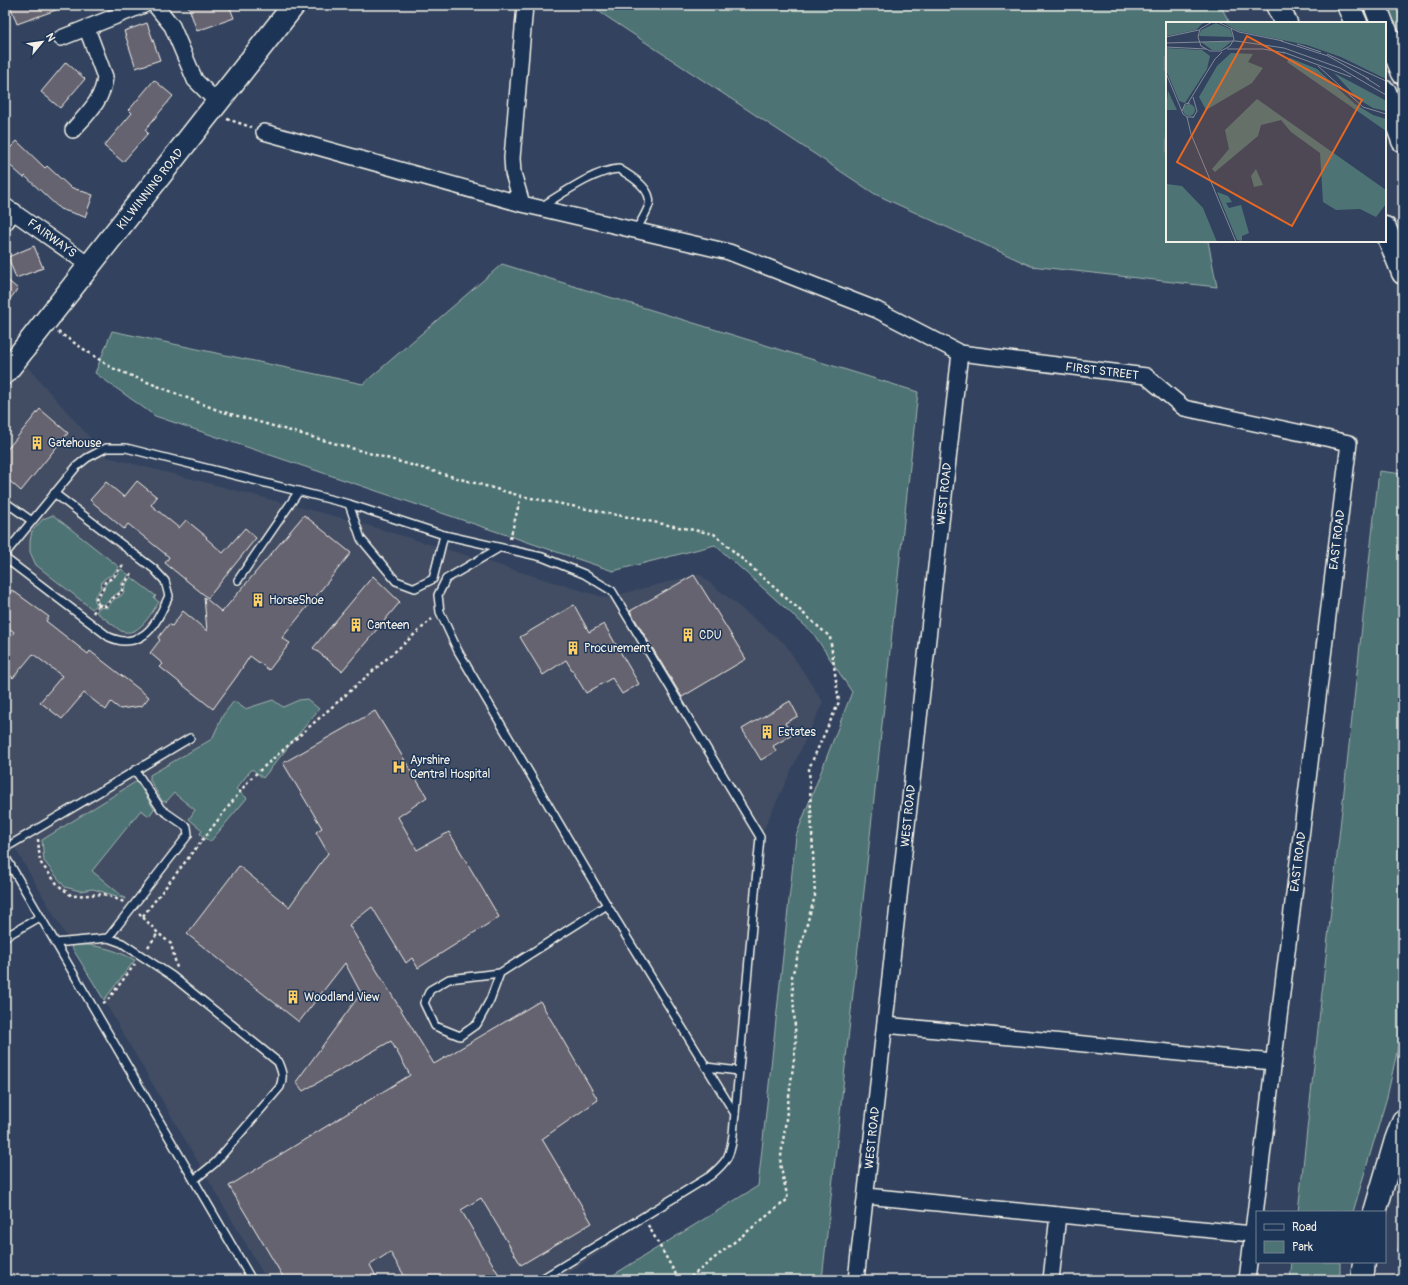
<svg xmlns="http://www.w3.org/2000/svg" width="1408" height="1285" viewBox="0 0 1408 1285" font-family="Pangolin,sans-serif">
<rect width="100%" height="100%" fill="#33435f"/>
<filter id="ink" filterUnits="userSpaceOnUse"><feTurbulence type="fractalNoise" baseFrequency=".025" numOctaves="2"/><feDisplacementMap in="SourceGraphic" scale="8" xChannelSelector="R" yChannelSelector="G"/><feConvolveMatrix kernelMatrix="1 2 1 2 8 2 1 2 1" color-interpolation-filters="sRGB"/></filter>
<g filter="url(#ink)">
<path fill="#424d64" d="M12,350l95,107 246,64 253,77 93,-24 86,70 38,58 -63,135 -35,332 -167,111h-291l-262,-449v-470z"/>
<g fill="#4e7375" stroke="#a1b2ae">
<path d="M589,5h631l10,18h-63v218h41l9,46 -186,-21 -156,-72z"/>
<path d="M1387,5h8l8,19v20z"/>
<path d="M502,264l416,128 -96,888h-217l153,-94 38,-350 56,-144 -39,-59 -98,-88 -102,26 -458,-155 -60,-43 17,-42 251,53z"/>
<path d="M1379,471l24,3v551l-16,72 -34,115h-55z"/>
<path d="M53,515l66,52 -7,8 -5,2 -5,4 -1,7 -7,9 2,7 -4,5 -56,-44 -6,-13v-11l2,-10 11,-12z"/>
<path d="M121,569l8,6 -8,9 1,5 -4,4 -6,4 -8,8 -5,-1 -2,-5 7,-9v-3l4,-6 5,-2z"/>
<path d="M131,577l25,19 -2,2 5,4c-9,12 -20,36 -38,29l-25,-19 4,-5 7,1 7,-9 7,-3 3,-4 1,-7z"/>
<path d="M307,699l12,10 -56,69 -11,-9 -16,20 11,9 -37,44 -10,-8 2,-4 -13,-11 6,-9 -21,-17 -8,9 -4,-1 -12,-21v-5l62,-36 11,-24 11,-14 11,8 28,-9 10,7 16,-7z"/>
<path d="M137,781l17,28 -5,7 -8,-6 -49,61 34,28 -33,-10 -13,2 -15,-4 -21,-26 -2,-21z"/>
<path d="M74,944c24,1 40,5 61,16l-31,40 -33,-54z"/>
<path d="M1403,1232v48h-5v-31z"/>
<path d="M1292,1262h48v18h-50z"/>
</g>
<g fill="#666471" stroke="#f4f1e8">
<path d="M10,5h57v1l-50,18z"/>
<path d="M188,5h41l5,13 -37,13z"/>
<path d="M147,23l13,37 -24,8 -12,-37z"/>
<path d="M66,62l19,17 -25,29 -19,-16z"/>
<path d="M154,80l19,16 -28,34 3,3 -25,29 -19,-16 28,-33 -3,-3z"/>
<path d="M17,141l28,27 2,-2 23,21 23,8 -8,22 -25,-8 -35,-33 -1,2 -19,-17v-8z"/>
<path d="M34,246l9,22 -27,10 -8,-21z"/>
<path d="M5,278l13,11 -13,16z"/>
<path d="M40,409l28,24 -47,58 -16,-14v-25z"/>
<path d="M137,481l20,16 -6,8 28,23 7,-8 21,17 -1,1 17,15 22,-25 11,10 -48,60 -43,-35 4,-6 -41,-33 -4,5 -34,-29 16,-18 18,15z"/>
<path d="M304,515l47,38 -69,85 8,5 -21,27 -19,-14 -13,20 -24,33 -53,-42 3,-3 -13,-11 10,-13 -2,-2 11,-14 3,2 11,-15 24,20 -3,-34 18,15z"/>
<path d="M694,575l52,84 -64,38 -52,-86z"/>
<path d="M373,576l27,26 -58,69 -29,-23z"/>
<path d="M12,590l37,27 -3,4 42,33 2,-3 59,46 -7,9 -22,3 -9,-7 -5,8 -22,-17 -22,26 -22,-17 22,-26 -29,-22 -20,24 -8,-7v-27l9,-12 -8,-6 2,-4 -3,-3v-20z"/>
<path d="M574,605l15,27 15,-8 35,60 -17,10 -10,-16 -26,15 -20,-33 -23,15 -23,-38z"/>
<path d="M790,701l8,15 -13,7 7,12 -19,11 3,5 -15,9 -19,-31z"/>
<path d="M375,711l52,86 -29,20 19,33 32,-18 50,85 -81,51 -6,-10 -6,5 -34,-56 -23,18 85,139 106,-63 58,99 -56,39 50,84 -71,42 -40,-67 -20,12 41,70h-95l-17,-28 -20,13 8,15h-93l-56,-94 181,-111 -19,-34 -88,50 -7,-9 65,-89 -16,-30 -46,59 -112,-88 52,-68 50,41 39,-54 -12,-21 6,-4 -39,-65z"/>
</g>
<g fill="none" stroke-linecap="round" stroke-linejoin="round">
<g stroke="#f4f1e8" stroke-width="10">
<g id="service">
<path d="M541,207c21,-13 54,-37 78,-38 12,7 34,20 30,36 -3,9 -9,18 -13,25"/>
<path d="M5,502l27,19 45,-55 10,-8 19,-10h20l223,56 95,31 98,22 42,17 28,17 148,246 -25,277c-2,13 -1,31 -8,44 -4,7 -11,13 -17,18l-170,104"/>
<path d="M349,504l12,35 35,42 19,7 18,-9 11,-44"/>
<path d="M499,548l-53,31 -8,16 2,17 18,39 149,254 128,209"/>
<path d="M5,554l27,-33"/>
<path d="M5,558l104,79c5,2 10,4 15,4 27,0 35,-25 45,-45l-4,-15 -11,-12 -100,-76"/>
<path d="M238,580l61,-89"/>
<path d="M5,848l185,-110"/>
<path d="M5,856l247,424"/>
<path d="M5,937l35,-20"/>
<path d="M108,938l80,-103 -1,-8 -26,-18 -26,-39"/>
<path d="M55,943l53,-5 14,5 50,33 106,86c4,10 6,14 2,25l-65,76 -21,17"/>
<path d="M500,973l-10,27 -13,24 -17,12 -25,-10 -11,-23 6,-13 19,-11 51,-6 107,-68"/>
<path d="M706,1067l33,4"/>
</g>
</g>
<g stroke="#f4f1e8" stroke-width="18">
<g id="minor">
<path d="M155,5l17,21 23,54 23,23"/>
<path d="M525,5l-13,153 1,15 9,31 207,48 148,58 83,43 186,23 38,32 165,35 -102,837"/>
<path d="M61,38l83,-33"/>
<path d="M73,130c14,-16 30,-30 32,-53l-18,-48"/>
<path d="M264,132l258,72"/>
<path d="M5,206l85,60"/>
<path d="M5,223l9,-12"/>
<path d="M885,1025l388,37"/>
<path d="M866,1196l386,38"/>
<path d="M856,1280l104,-927"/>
<path d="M1051,1280l7,-65"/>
</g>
</g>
<g stroke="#f4f1e8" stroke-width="25">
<g id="primary">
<path d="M1277,5l9,18"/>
<path d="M1385,228l18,45"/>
<path d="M5,373l289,-368"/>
<path d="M1375,1212l21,-72 7,-19"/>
<path d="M1362,1280l2,-18"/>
</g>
</g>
<g stroke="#f4f1e8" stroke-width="25">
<g id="trunk">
<path d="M1348,5l8,18"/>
<path d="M1375,5l7,18"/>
<path d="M1385,29l18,44"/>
<path d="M1385,92l18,49"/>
</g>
</g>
<g stroke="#f4f1e8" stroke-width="2.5" stroke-dasharray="3 3" stroke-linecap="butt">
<path d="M227,119l24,8"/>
<path d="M58,332l54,36 108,43 301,85 193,38 116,103 9,65 -30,66 6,128 -23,80 4,68 -16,120 8,35 -101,81"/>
<path d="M510,539l11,-43"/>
<path d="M98,605l8,1 7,-8 9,-6 1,-7 9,-12"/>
<path d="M98,605l-2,-7 7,-9 2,-7 8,-5 10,-12"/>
<path d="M93,613l5,-8"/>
<path d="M5,795l3,-2"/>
<path d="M38,839l2,23 18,23 14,11 32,-2 20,8"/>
<path d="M139,913l19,20 13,11 6,24"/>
<path d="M143,916l107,-137 182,-160"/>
<path d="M148,947l10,-14"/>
<path d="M103,1003l4,-2 28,-37"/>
<path d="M648,1225l31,55"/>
</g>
<use href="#service" stroke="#1d3557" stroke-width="7"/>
<use href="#minor" stroke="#1d3557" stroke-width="15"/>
<use href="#primary" stroke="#1d3557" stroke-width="22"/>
<use href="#trunk" stroke="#1d3557" stroke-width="22"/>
</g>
</g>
<defs>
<g id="building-bare" transform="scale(1.08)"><path d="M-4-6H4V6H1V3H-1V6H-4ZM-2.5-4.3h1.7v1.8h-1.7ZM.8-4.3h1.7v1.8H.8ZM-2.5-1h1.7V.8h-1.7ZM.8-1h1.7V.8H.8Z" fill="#ffd166" stroke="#1d3557" stroke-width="2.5" paint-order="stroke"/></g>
<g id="hospital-bare" transform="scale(1.08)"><path d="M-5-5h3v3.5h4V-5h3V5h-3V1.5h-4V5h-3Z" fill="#ffd166" stroke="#1d3557" stroke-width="2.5" paint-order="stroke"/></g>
</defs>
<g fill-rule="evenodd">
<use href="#building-bare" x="37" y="443"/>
<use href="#building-bare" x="258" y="600"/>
<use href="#building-bare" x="356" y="625"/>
<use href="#building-bare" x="688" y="635"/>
<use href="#building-bare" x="573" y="648"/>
<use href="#building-bare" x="767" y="732"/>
<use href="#hospital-bare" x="399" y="767"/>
<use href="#building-bare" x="293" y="997"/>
</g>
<g text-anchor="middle" stroke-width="3" stroke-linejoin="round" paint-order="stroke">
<g font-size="12" fill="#f4f1e8" stroke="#1d3557">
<text transform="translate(150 189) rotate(-52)" y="4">KILWINNING ROAD</text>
<text transform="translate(52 238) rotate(36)" y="4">FAIRWAYS</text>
<text transform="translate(1102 371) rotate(7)" y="4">FIRST STREET</text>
<text transform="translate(944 494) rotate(-84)" y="4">WEST ROAD</text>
<text transform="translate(1337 540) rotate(-83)" y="4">EAST ROAD</text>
<text transform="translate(908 816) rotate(-84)" y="4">WEST ROAD</text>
<text transform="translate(1298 862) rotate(-83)" y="4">EAST ROAD</text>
<text transform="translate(872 1138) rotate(-84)" y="4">WEST ROAD</text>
</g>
<g font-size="12" fill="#f4f1e8" stroke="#1d3557" text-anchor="start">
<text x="48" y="447">Gatehouse</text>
<text x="269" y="604">HorseShoe</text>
<text x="367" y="629">Canteen</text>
<text x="699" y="639">CDU</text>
<text x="584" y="652">Procurement</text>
<text x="778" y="736">Estates</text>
<text x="410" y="764">Ayrshire<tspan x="410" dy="14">Central Hospital</tspan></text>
<text x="304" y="1001">Woodland View</text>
</g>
</g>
<g transform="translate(1166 22)">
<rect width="220" height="220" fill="#33435f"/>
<path d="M0,0h42l-6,2 -6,6 -30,6zM56,0h164v57l-45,-22 -34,-12 -69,-14zM50,1l14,6 3,8 -34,-1 2,-6zM35,20h30l-10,8h-9zM0,26l36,2 8,6 -3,13 -22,34 -6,-2 -13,-31zM65,31l22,1 -5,8 15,6 -11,15 -46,27 -7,-13 18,-31zM124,36l27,11 38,35 18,11 13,4v12l-99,-69zM168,51l49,26 3,2v10l-13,-3 -15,-9zM2,68v1l9,19h-11zM91,77l129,91v14l-10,13 -16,-8 -24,1 -13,-8 -3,-49 -29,-21 -10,-12 -20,5 -3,11 -43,36 -3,-3 17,-20 -4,-19zM17 88a6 6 0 1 1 12 0a6 6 0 1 1-12 0ZM90,147l7,16 -9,2 -3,-11zM0,162l16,2 21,22 14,34h-51zM51,170l11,4 4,6 -6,1 3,5 12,-3 8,28 -7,3v5l-5,-1z" fill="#4e7375"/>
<path fill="none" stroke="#808996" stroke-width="1" d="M46,0l-12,7 -2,8 3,9 9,5h11l9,-5 4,-7 -3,-11M52,0l21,10 44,9M0,15l33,-7M115,19l47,15 41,23M0,21l70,-2 48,7 56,20 46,27M131,22l24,8M0,25l40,2M61,27h36l22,4M117,30l68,25M161,32l59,27M152,44l45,41 23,7M0,51l17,41 4,3h7M200,56l14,9M27,75l4,14 -4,7M22,81l27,-44 7,-7M16,89l3,-7 5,-1M21,95l4,17 45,108"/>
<path fill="#e96822" fill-opacity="0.15" stroke="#e96822" stroke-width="2" d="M81,14l115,64 -70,126 -115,-64z"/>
<rect width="220" height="220" fill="none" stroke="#f4f1e8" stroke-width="2"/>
</g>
<rect width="1408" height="1285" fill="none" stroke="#1d3557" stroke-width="20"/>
<rect x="10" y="10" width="1388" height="1265" fill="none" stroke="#f4f1e8" stroke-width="1.5" filter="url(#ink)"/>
<rect x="1256" y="1211" width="130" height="52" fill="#1d3557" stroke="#738091"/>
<rect x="1264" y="1224" width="20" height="6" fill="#1d3557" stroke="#738091"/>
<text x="1292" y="1231" font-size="12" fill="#f4f1e8">Road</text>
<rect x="1264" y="1241" width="20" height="12" fill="#4e7375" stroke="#738091"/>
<text x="1292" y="1251" font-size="12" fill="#f4f1e8">Park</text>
<g transform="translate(42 42) rotate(61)" stroke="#1d3557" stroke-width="3" paint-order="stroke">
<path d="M0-3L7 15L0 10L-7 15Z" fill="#f4f1e8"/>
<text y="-6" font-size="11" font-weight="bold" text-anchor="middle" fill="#f4f1e8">N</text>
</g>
</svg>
